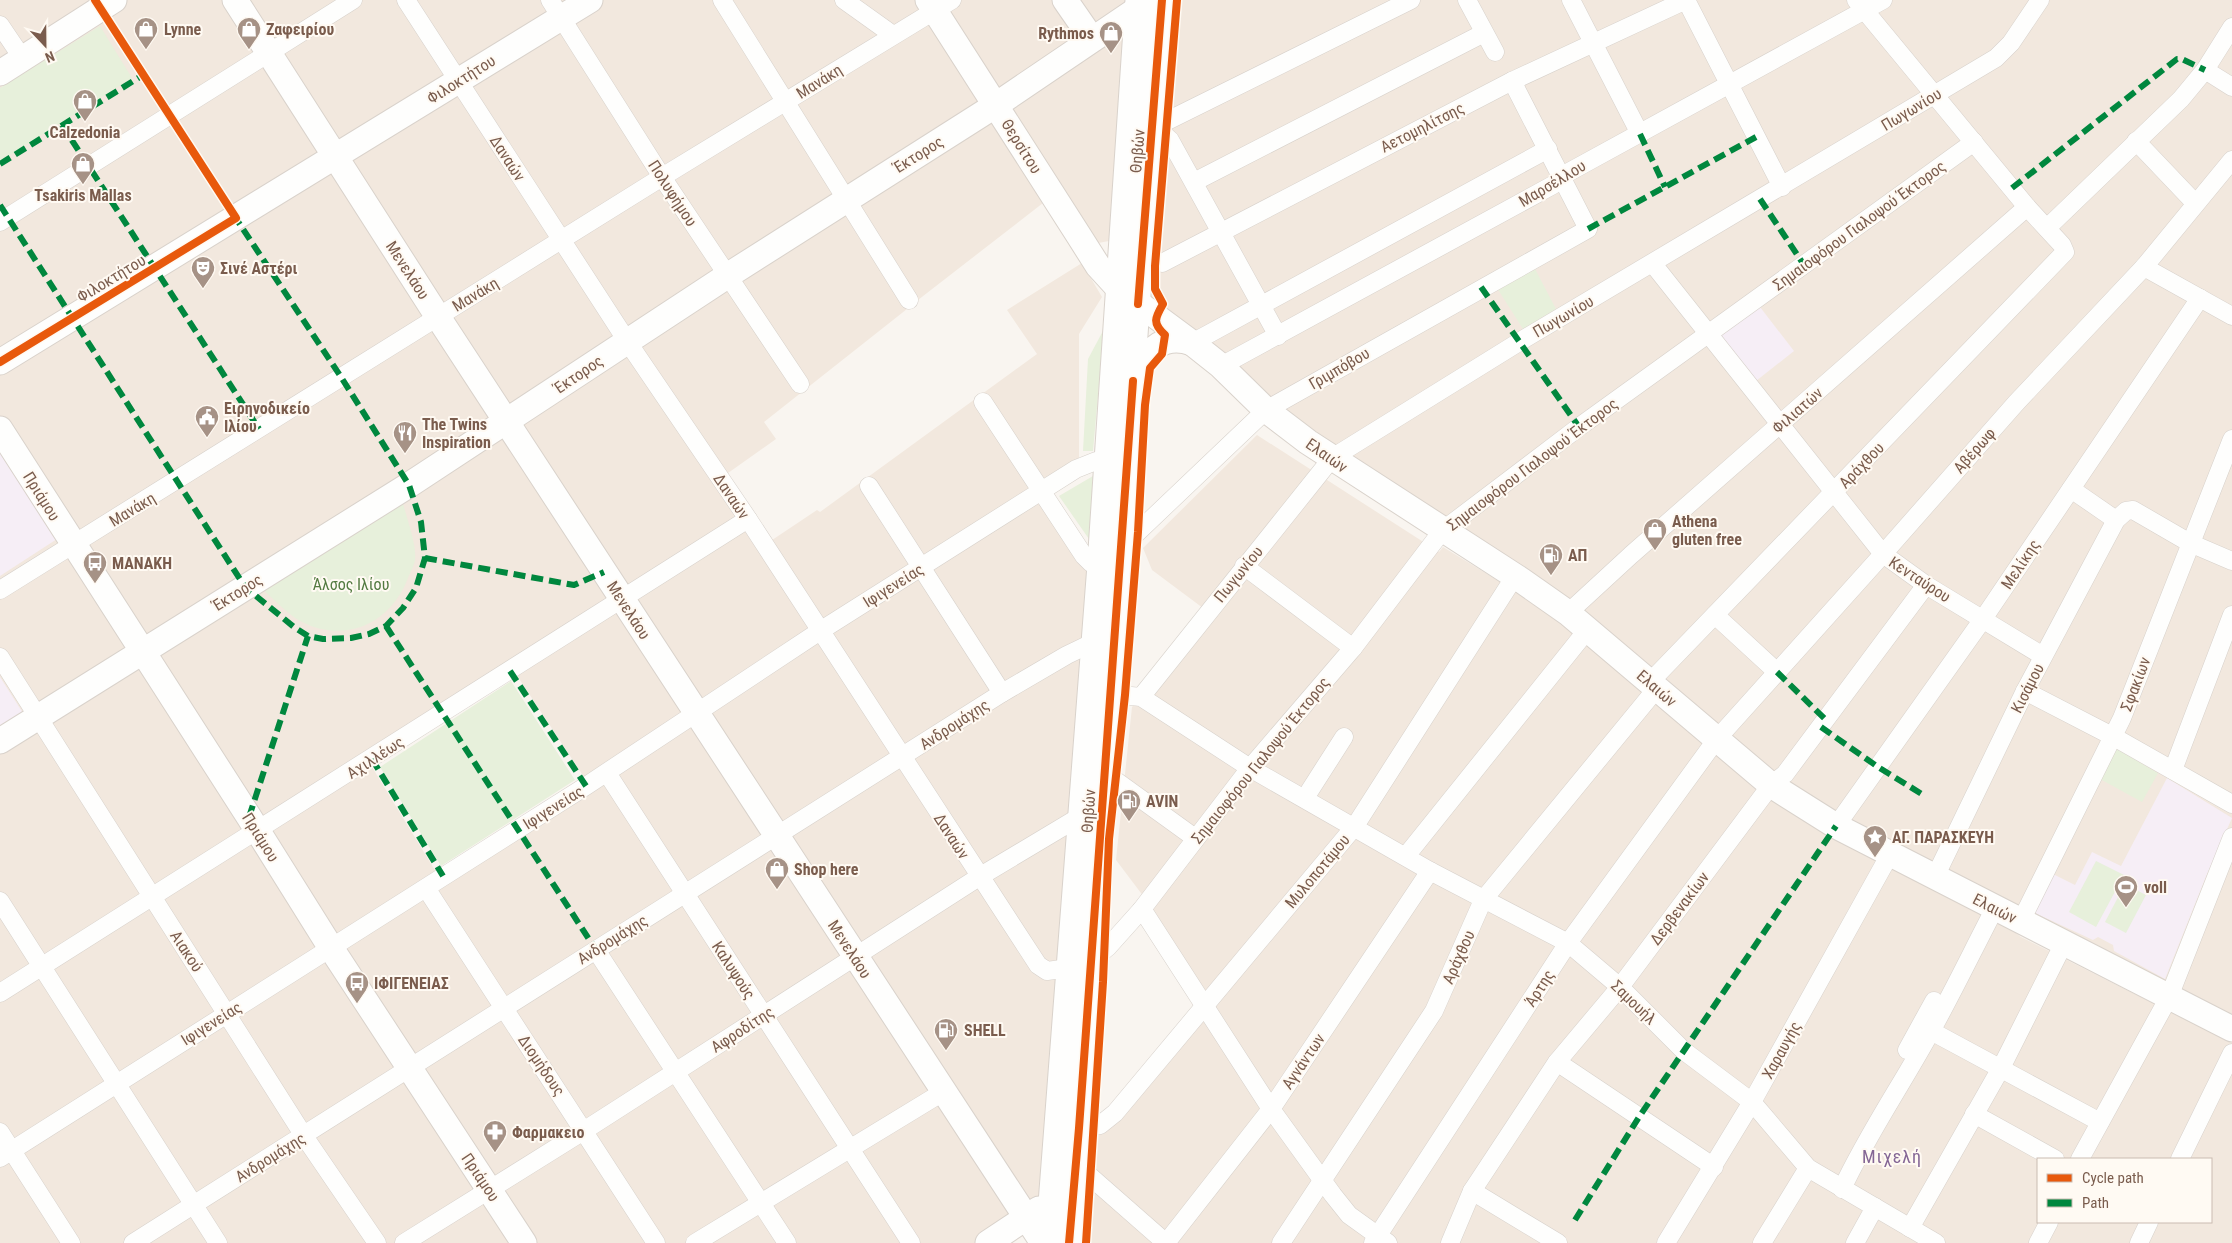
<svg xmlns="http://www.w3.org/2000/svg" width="2232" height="1243" viewBox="0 0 2232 1243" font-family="'Roboto Condensed',sans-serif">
<rect width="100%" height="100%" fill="#f9f5f0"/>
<g fill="#f2e8de" fill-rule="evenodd">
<path d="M0,0h717l190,309 -143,113 12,17 -62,44 46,65 57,-38 3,2 217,-158 -30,-44 75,-47 20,34 -23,37v128l-495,315 -68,-103 -144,93 64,105 -422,271 -14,-21z"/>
<path d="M727,0h405l-17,232 -6,9 -11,2 -40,-49 -15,9 -125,97z"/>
<path d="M1169,0h1063v154l-98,116 -418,459 -382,-279 -181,-149 -3,-21z"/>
<path d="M2232,168v853l-385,-195 -123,-87z"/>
<path d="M1257,435l182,117 4,-5 113,69 203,173 61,42 176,87 25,19 211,106v200h-1149l5,-97 123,-146 -61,-95 -34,-45 16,-153 79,-93 -59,-44 -9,-22zM2038,1159h173v63h-173z"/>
<path d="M1040,501l51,76 -47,614 -7,16 -55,36h-904l-57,-91z"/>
<path d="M0,1146l62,97h-62z"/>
</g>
<g fill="#f6eef6">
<path d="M1760,307l34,44 -38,30 -36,-45z"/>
<path d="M0,450l57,89 -57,37z"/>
<path d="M0,677l23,36 -23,15z"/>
<path d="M2167,778l65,40 -25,56 -42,105 -51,-28 -1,-6 -15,-8 -5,3 -58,-27 18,-39 22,11 17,-33 29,14z"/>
</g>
<g fill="#e7f0db">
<path d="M100,26l32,52 -132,83v-73z"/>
<path d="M1534,267l22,42 -33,20 -26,-41z"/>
<path d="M1104,329l-11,122h-10l5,-92z"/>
<path d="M1093,476l-4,63 -30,-43z"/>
<path d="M402,500c4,16 15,45 13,60 -1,6 -5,13 -7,18 -17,45 -62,66 -106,44 -14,-7 -28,-23 -41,-34z"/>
<path d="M511,681l64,99 -134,86 -61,-99z"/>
<path d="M2117,749l41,24 -16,29 -42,-23z"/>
<path d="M2096,861l28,14 -28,52 -27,-15z"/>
<path d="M2125,884l21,11 -20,38 -21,-11z"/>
</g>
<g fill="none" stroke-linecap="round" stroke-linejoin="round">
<g stroke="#d7d1cb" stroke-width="19">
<g id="street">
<path d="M406,0l221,341 121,178 290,446 9,6 22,-3"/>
<path d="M550,0l112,177 138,207"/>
<path d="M722,0l187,300"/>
<path d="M844,0l49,35"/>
<path d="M1467,0l28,52"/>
<path d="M1571,0l69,134"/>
<path d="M1686,0l96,187"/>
<path d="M0,25l23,34"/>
<path d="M2205,70l27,17"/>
<path d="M1153,125l12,-3 246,-122"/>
<path d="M1153,125l17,15 108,196"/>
<path d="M2136,141l59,62"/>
<path d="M1194,182l290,-149"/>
<path d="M0,222l353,-222"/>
<path d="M2047,228l134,-129 24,-29 27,-43"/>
<path d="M1162,263l350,-182 174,-81"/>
<path d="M1653,264l230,290 43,31 117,71"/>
<path d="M2144,267l88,49"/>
<path d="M1192,343l356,-194"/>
<path d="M1221,366l332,-181 16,-13 314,-172"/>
<path d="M983,402l101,154 7,7 9,2"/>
<path d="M869,486l133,207"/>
<path d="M2071,489l45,31"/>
<path d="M1121,548l145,-138 322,-181 -76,-148"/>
<path d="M1244,566l109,82"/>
<path d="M0,590l662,-413 290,-177"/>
<path d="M1568,613l63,-58 396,-348"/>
<path d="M1715,615l62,57"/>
<path d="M0,657l304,479 73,107"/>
<path d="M1650,682l415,-430 -3,-7 -35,-38 -171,-207"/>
<path d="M2025,691l89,46 118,67"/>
<path d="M1111,694l30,3 109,71 180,103 138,72 52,44 64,64 68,51 56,66 128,75"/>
<path d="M1141,697l191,-239 187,-116 477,-284 15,-15 29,-43"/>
<path d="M2173,770l59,-155"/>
<path d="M607,773l304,470"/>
<path d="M1105,773l90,65"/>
<path d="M1305,798l39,-61"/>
<path d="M1836,826l147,-207 217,-321"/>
<path d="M1406,856l182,-227"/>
<path d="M1935,877l90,-186 91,-171 10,-9 7,-1 57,33 42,18"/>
<path d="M426,888l230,355"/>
<path d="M0,901l218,342"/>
<path d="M1142,909l129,200 62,86 16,20 39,28"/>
<path d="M2021,921l101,-203 110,-279"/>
<path d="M596,950l191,293"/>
<path d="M1091,961l17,-14 34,-38 108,-141 103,-120 89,-117 137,-104 395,-285"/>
<path d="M0,993l748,-474"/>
<path d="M1931,1031l169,91"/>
<path d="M1907,1050l27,-49"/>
<path d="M1557,1062l157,105"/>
<path d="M1974,1114l81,45"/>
<path d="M1079,1128l21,-3 15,-12 240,-287 160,-250"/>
<path d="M0,1132l71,111"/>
<path d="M0,1158l586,-372 234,-155 256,-162 20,-8 11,-2"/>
<path d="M2080,1159l89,-162 63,-160"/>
<path d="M2180,1159l52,-106"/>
<path d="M1076,1164l90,79"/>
<path d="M1842,1189c25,-54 59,-103 88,-156 23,-41 43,-83 65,-125"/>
<path d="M1472,1191l86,52"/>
<path d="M1910,1228l91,-160 63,-125"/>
<path d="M133,1243l869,-550 65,-38 27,-13"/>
<path d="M404,1243l181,-113 394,-253 102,-61"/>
<path d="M695,1243l248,-151"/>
<path d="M1166,1243l105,-134 159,-238"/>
<path d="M1281,1243l153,-232 49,-111 174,-212"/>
<path d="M1373,1243l195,-300 148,-203 167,-186 133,-151 128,-136 88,-107"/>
<path d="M1450,1243l22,-52 85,-129 63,-75 151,-202 14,-11 141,-189"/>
<path d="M1666,1243l86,-141 138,-248"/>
<path d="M1762,1243l46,-75"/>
<path d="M1855,1243l20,-36"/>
<path d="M2038,1243l11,-21"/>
<path d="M2139,1243l10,-21"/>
</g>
</g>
<g stroke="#d9d2cb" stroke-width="27">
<g id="secondary">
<path d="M235,0l203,317 605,926"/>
<path d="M928,0l151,236 19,30 21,23 73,54 29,23 45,44 42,32 213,138 47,33 203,172 65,41 396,203"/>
<path d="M1065,0l27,39"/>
<path d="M0,73l114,-73"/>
<path d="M0,362l590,-362"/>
<path d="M1134,379c11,-26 27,-47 58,-36"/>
<path d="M0,429l249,388 82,131 193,295"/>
<path d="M0,741l409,-256 318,-209 269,-171 155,-105"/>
<path d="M988,1243l51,-34"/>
<path d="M1048,1243l52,-678 38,-565"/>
<path d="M1069,1243l52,-695 15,-228 26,-320"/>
</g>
</g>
<use href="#street" stroke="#fefefd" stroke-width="18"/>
<use href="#secondary" stroke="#fefefd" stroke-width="25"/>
<g stroke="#00873e" stroke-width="6" stroke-dasharray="12 6" stroke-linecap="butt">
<path d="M62,125l197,304"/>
<path d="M1640,134l25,53"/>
<path d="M0,164l143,-89"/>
<path d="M2012,188l165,-129h5l23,11"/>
<path d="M1760,199l44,66"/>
<path d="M0,205l245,382 49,40 14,9 15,3 28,-1 18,-4 17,-8 17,-18 13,-20 9,-30 -4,-36 -12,-37 -68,-108 -108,-163"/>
<path d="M1588,229l168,-92"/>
<path d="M1481,287l98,140"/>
<path d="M425,558l149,27 30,-13"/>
<path d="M386,626l210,324"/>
<path d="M510,671l76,115"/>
<path d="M1777,672l49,48"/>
<path d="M1821,727l57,40 47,29"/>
<path d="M372,759l71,117"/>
<path d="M249,817l59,-181"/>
<path d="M1575,1220l64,-103 197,-291"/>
</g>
<g stroke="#fffaf3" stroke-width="11">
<g id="cycleway">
<path d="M1138,304l24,-304"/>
<path d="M0,362l236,-144 -141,-218"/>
<path d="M1069,1243l10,-115 54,-747"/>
<path d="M1086,1243l17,-261 6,-143 16,-144 13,-163 7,-127 5,-37 12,-14 3,-19c-13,-12 -10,-17 -2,-31l-8,-15v-23l22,-266"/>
</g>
</g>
<use href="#cycleway" stroke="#e8590c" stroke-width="8"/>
</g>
<defs>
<g id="shop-pin" transform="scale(1.25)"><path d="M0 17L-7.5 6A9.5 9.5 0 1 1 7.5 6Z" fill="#a69286" stroke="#fffaf3"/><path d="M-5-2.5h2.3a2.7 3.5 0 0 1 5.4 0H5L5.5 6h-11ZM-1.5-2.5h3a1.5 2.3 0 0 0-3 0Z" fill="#fff"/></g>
<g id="theatre-pin" transform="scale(1.25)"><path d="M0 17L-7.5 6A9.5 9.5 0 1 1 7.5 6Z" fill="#a69286" stroke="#fffaf3"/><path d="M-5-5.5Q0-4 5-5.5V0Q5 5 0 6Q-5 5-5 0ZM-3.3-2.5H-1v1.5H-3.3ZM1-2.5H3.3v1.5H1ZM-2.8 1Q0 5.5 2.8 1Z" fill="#fff"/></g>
<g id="civic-pin" transform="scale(1.25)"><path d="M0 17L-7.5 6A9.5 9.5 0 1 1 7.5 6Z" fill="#a69286" stroke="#fffaf3"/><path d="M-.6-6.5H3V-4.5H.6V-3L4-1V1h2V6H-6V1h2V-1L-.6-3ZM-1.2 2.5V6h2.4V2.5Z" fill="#fff"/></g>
<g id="restaurant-pin" transform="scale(1.25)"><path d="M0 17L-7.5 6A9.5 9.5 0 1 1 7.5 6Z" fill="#a69286" stroke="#fffaf3"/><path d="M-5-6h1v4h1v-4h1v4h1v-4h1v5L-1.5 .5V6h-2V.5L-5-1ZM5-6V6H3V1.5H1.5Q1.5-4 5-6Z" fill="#fff"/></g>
<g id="fuel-pin" transform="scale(1.25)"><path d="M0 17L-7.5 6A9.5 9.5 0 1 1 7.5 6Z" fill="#a69286" stroke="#fffaf3"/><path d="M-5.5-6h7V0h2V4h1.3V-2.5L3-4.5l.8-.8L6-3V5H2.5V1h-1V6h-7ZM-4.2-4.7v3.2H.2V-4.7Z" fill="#fff"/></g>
<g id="bus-pin" transform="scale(1.25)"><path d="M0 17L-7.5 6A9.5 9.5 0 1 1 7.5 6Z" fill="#a69286" stroke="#fffaf3"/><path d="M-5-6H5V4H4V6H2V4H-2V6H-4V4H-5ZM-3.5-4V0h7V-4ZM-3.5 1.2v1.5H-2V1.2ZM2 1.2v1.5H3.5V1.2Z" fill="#fff"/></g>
<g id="sight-pin" transform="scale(1.25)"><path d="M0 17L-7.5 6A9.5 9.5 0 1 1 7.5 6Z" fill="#a69286" stroke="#fffaf3"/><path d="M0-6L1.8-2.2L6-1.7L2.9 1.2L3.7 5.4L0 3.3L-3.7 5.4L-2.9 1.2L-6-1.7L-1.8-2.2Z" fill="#fff"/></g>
<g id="stadium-pin" transform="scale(1.25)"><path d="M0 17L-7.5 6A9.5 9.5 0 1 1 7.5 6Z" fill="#a69286" stroke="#fffaf3"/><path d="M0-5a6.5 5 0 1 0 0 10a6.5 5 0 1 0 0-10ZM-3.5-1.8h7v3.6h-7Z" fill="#fff"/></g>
<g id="pharmacy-pin" transform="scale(1.25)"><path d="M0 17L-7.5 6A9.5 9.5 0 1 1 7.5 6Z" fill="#a69286" stroke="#fffaf3"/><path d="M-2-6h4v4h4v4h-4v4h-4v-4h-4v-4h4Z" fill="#fff"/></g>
</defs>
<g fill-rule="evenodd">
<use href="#shop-pin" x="146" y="29"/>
<use href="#shop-pin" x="249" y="29"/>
<use href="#shop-pin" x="1111" y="33"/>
<use href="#shop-pin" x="85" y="101"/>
<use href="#shop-pin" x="83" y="164"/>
<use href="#theatre-pin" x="203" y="268"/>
<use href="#civic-pin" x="207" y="417"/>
<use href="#restaurant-pin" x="405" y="433"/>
<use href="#shop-pin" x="1655" y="530"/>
<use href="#fuel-pin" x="1551" y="555"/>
<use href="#bus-pin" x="95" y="563"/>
<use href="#fuel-pin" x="1129" y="801"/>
<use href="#sight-pin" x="1875" y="837"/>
<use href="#shop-pin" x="777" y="869"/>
<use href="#stadium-pin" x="2126" y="887"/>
<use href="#bus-pin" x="357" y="983"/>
<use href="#fuel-pin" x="946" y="1030"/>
<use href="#pharmacy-pin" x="495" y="1132"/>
</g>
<g text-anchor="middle" stroke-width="4" stroke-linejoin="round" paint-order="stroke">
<g font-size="16" font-weight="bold" fill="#7a5c4d" stroke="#fffaf3" text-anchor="start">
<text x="164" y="35">Lynne</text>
<text x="266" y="35">Ζαφειρίου</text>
<text x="1094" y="39" text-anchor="end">Rythmos</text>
<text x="85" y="138" text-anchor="middle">Calzedonia</text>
<text x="83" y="201" text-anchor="middle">Tsakiris Mallas</text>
<text x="220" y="274">Σινέ Αστέρι</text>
<text x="224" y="414">Ειρηνοδικείο<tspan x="224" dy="18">Ιλίου</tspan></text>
<text x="422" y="430">The Twins<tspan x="422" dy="18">Inspiration</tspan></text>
<text x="1672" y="527">Athena<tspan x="1672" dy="18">gluten free</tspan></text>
<text x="1568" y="561">ΑΠ</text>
<text x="112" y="569">ΜΑΝΑΚΗ</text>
<text x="1146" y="807">AVIN</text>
<text x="1892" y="843">ΑΓ. ΠΑΡΑΣΚΕΥΗ</text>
<text x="794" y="875">Shop here</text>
<text x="2144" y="893">voll</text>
<text x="374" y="989">ΙΦΙΓΕΝΕΙΑΣ</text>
<text x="964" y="1036">SHELL</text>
<text x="512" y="1138">Φαρμακειο</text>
</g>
<g font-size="16" fill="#7a5c4d" stroke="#fffaf3">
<text transform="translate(461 79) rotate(-32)" y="6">Φιλοκτήτου</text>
<text transform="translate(819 81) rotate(-32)" y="6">Μανάκη</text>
<text transform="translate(1911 109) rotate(-31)" y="6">Πωγωνίου</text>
<text transform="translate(1422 127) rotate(-27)" y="6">Αετομηλίτσης</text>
<text transform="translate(1022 146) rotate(58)" y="6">Θερσίτου</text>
<text transform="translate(1137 151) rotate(-85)" y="6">Θηβών</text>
<text transform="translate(918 154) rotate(-32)" y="6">Έκτορος</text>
<text transform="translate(508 158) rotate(57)" y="6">Δαναών</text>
<text transform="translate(1552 183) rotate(-31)" y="6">Μαρσέλλου</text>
<text transform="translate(673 193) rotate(57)" y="6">Πολυφήμου</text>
<text transform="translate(1859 225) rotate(-36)" y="6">Σημαιοφόρου Γιαλοψού Έκτορος</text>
<text transform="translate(408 270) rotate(57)" y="6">Μενελάου</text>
<text transform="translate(111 278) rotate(-31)" y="6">Φιλοκτήτου</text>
<text transform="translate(475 294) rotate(-31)" y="6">Μανάκη</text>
<text transform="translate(1563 316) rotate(-30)" y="6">Πωγωνίου</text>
<text transform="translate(1339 368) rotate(-30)" y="6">Γριμπόβου</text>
<text transform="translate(578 374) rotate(-34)" y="6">Έκτορος</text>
<text transform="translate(1797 410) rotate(-41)" y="6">Φιλιατών</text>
<text transform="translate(1974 450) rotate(-49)" y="6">Αβέρωφ</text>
<text transform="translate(1327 455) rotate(35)" y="6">Ελαιών</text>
<text transform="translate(1532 464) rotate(-37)" y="6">Σημαιοφόρου Γιαλοψού Έκτορος</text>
<text transform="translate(1861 465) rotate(-46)" y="6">Αράχθου</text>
<text transform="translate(42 496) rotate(58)" y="6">Πριάμου</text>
<text transform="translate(732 496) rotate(56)" y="6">Δαναών</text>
<text transform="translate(132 509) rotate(-31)" y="6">Μανάκη</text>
<text transform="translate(2020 564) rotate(-56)" y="6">Μελίκης</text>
<text transform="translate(1238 574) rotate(-51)" y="6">Πωγωνίου</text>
<text transform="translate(1920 579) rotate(33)" y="6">Κενταύρου</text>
<text transform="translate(893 585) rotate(-32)" y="6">Ιφιγενείας</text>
<text transform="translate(237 592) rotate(-32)" y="6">Έκτορος</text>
<text transform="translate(629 610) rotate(57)" y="6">Μενελάου</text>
<text transform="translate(2135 684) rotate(-69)" y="6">Σφακίων</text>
<text transform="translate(1657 688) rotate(41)" y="6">Ελαιών</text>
<text transform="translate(2027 688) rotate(-63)" y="6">Κισάμου</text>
<text transform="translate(954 724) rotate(-33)" y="6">Ανδρομάχης</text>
<text transform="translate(375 757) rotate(-33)" y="6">Αχιλλέως</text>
<text transform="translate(1260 760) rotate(-51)" y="6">Σημαιοφόρου Γιαλοψού Έκτορος</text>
<text transform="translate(553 807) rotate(-32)" y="6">Ιφιγενείας</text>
<text transform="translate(1088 811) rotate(-86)" y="6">Θηβών</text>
<text transform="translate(952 836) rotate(57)" y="6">Δαναών</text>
<text transform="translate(261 837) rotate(58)" y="6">Πριάμου</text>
<text transform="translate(1317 871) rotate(-50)" y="6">Μυλοποτάμου</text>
<text transform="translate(1679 908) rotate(-53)" y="6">Δερβενακίων</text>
<text transform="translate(1995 908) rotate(27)" y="6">Ελαιών</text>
<text transform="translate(612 939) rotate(-32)" y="6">Ανδρομάχης</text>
<text transform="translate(850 949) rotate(57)" y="6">Μενελάου</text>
<text transform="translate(187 951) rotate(57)" y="6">Αιακού</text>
<text transform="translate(1458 957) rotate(-66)" y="6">Αράχθου</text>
<text transform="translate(734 970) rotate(57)" y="6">Καλυψούς</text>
<text transform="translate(1539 988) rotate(-57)" y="6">Άρτης</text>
<text transform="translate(1634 1002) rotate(44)" y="6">Σαμουήλ</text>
<text transform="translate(211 1023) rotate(-32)" y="6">Ιφιγενείας</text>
<text transform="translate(742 1029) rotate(-33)" y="6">Αφροδίτης</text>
<text transform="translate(1781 1050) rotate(-61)" y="6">Χαραυγής</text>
<text transform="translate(1303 1061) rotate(-56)" y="6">Αγνάντων</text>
<text transform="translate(542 1065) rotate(56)" y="6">Διομήδους</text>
<text transform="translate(270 1157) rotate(-32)" y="6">Ανδρομάχης</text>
<text transform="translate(481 1177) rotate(56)" y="6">Πριάμου</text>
</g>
<g font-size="16" fill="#537a41" stroke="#fffaf3">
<text x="351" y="590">Άλσος Ιλίου</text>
</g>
<g font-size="18" letter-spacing="1" fill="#846695" stroke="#fffaf3">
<text x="1892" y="1163">Μιχελή</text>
</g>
</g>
<rect x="2037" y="1158" width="175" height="65" fill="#fffaf3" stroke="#cabbb1"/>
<rect x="2047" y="1174" width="25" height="8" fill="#e8590c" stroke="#cabbb1"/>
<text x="2082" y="1183" font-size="15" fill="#7a5c4d">Cycle path</text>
<rect x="2047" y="1199" width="25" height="8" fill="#00873e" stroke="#cabbb1"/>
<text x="2082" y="1208" font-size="15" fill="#7a5c4d">Path</text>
<g transform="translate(45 45) rotate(158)" stroke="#fffaf3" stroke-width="4" paint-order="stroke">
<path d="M0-4L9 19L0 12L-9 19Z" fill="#7a5c4d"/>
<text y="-8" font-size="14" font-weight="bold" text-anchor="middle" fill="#7a5c4d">N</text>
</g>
</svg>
